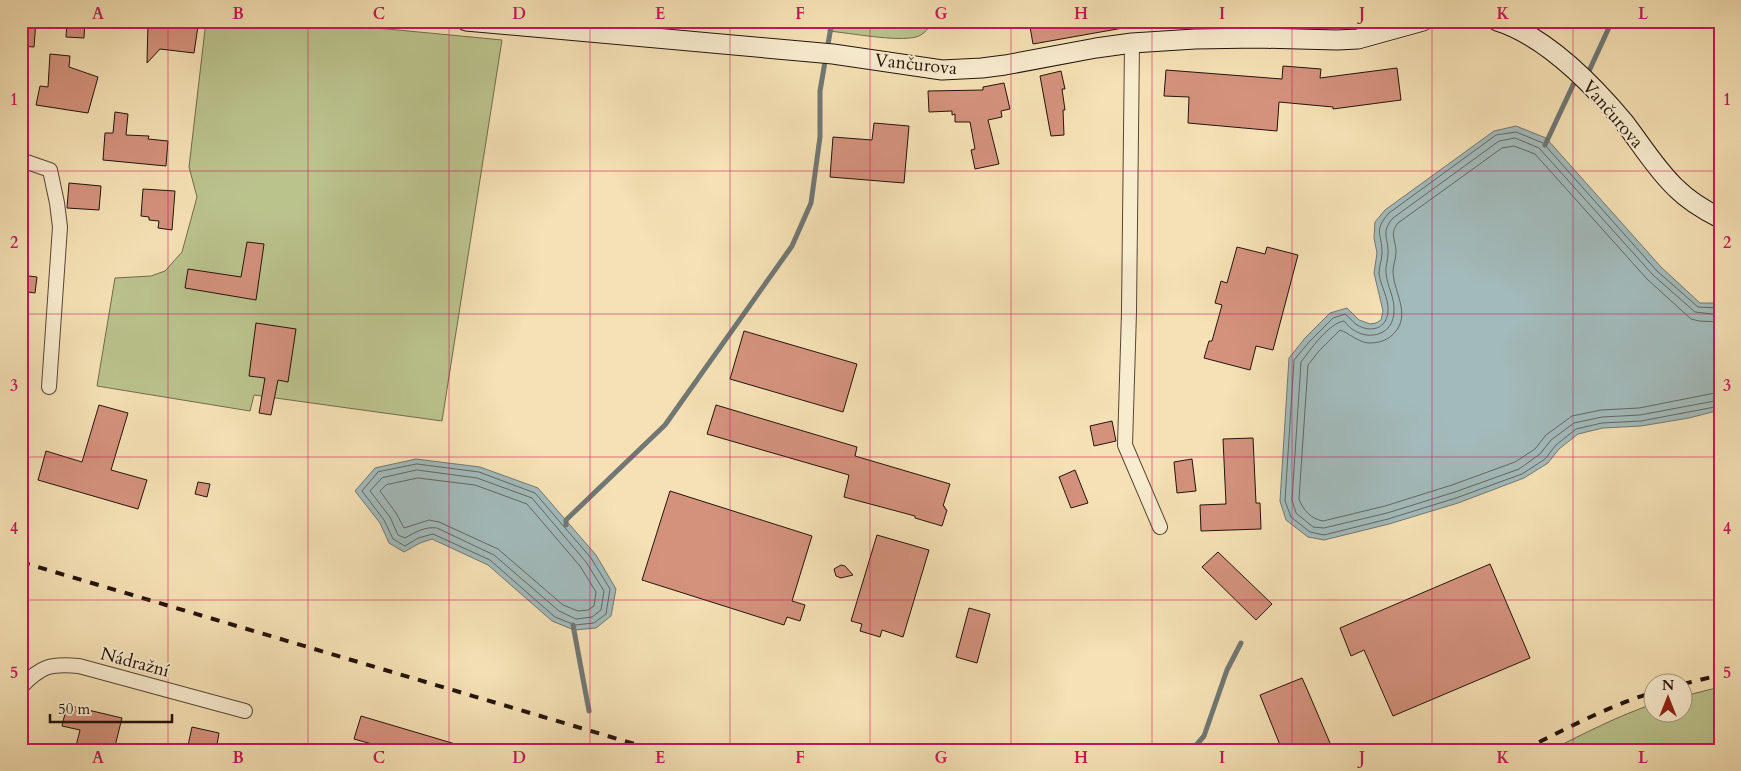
<svg xmlns="http://www.w3.org/2000/svg" width="1741" height="771" viewBox="0 0 1741 771" font-family="Cardo,serif">
<rect width="100%" height="100%" fill="#f5e1b5"/>
<filter id="stains"><feTurbulence type="fractalNoise" baseFrequency=".004" numOctaves="4"/><feColorMatrix values="0 0 0 0 .2 0 0 0 0 .09 0 0 0 0 .02 0 0 0 .5 -.17"/></filter>
<radialGradient id="worn" r=".72"><stop offset=".6" stop-color="#630" stop-opacity="0"/><stop offset="1" stop-color="#630" stop-opacity=".3"/></radialGradient>
<g fill="#bbc38d" stroke="#706b4c">
<path d="M206,21h98l198,19 -60,381 -188,-26 -4,16 -153,-25 18,-108 36,-2 14,-5 17,-19 15,-55 -8,-30z"/>
<path d="M830,21h99l2,4c-4,5 -8,10 -15,12 -20,5 -65,-4 -88,-6z"/>
<path d="M1720,687v63h-169c34,-17 67,-34 102,-46l1,10h30v-18z"/>
</g>
<g fill="#a2baba" stroke="#707774">
<path d="M1516,126l30,12 115,129 39,36h20v107l-31,8 -48,8 -38,2 -25,6 -19,15 -11,14 -24,15 -66,25 -69,21 -65,16 -16,-3 -22,-17 -6,-19 9,-143 16,-20 25,-25 17,-5 12,12 11,4 6,-1 5,-3 2,-9 -9,-38 3,-20 -3,-15 1,-16 10,-12 109,-79z"/>
<path d="M416,459l64,8 58,21 58,67 20,34 -5,27 -15,12 -22,2 -22,-9 -64,-56 -56,-26 -12,4 -16,9 -15,-9 -9,-20 -25,-32 20,-23z"/>
</g>
<g fill="none" stroke-linecap="round" stroke-linejoin="round">
<g stroke="#636662" stroke-width="1">
<path d="M1720,308l-22,-1 -41,-36 -114,-128 -27,-11 -20,3 -107,78c-16,18 -7,20 -7,40 0,7 -3,13 -3,20 1,12 10,25 9,38 -1,18 -17,22 -31,14 -4,-3 -8,-8 -12,-11l-12,4 -24,24 -15,18 -9,141 6,16 19,15 14,3 64,-16 68,-21 66,-24 23,-15 11,-14 20,-16 26,-6 39,-2 79,-15"/>
<path d="M1720,315l-25,-3 -42,-37 -114,-127 -24,-10 -16,3 -106,77c-13,15 -4,20 -5,36 0,6 -3,13 -2,19 1,13 9,25 8,38 0,23 -24,31 -42,18 -3,-2 -5,-5 -8,-8 -15,2 -34,29 -43,41l-9,138 4,13 17,14 11,1 63,-15 68,-21 64,-23 21,-15 11,-14 23,-17 28,-6 38,-2 80,-15"/>
<path d="M1720,322l-21,-1 -8,-2 -44,-40 -112,-125 -21,-8 -12,2 -104,75c-9,11 -2,17 -2,29 0,7 -3,13 -3,20 1,22 21,46 -3,65 -7,5 -14,6 -22,6 -12,-2 -19,-10 -28,-13l-21,21 -11,14 -9,134c4,11 12,20 24,22l62,-15 67,-21 63,-23 20,-13 11,-14 26,-19 29,-6 38,-2 81,-16"/>
<path d="M417,464l62,8 56,21 56,65 19,31 -4,25 -12,9 -19,2 -20,-8 -65,-57 -57,-26 -15,4 -13,8 -12,-7 -9,-19 -22,-29 16,-19z"/>
<path d="M417,470l60,8 55,20 54,64 18,29 -3,19 -9,7 -16,2 -17,-8 -65,-56 -57,-27c-12,-2 -23,5 -32,10l-7,-3 -8,-18 -20,-26 12,-13z"/>
<path d="M418,478l57,7 52,19 53,62 16,26 -2,14 -6,4 -10,1 -15,-6 -65,-56 -59,-27 -10,-2 -25,8 -8,-15 -16,-22 6,-6z"/>
</g>
<g stroke="#707774" stroke-width="5">
<path d="M1589,71l23,-50"/>
<path d="M1545,145l29,-62"/>
<path d="M566,525v-5l99,-95 127,-179 19,-43 9,-66v-46l12,-70"/>
<path d="M573,625l16,86"/>
<path d="M1192,750l12,-14 23,-66 14,-27"/>
</g>
</g>
<g fill="#d4927d" stroke="#24130b">
<path d="M21,21h15l-2,26 -13,-1z"/>
<path d="M67,21h18l-1,17 -18,-1z"/>
<path d="M1029,21h93l1,7 -90,16z"/>
<path d="M148,22h27l23,4 -4,27 -34,-4 -13,14z"/>
<path d="M50,54l20,2 -1,11 29,10 -10,36 -52,-8 4,-19 8,1z"/>
<path d="M1283,66l38,3 -1,9 77,-10 4,32 -68,9v-2l-54,-5 -2,29 -89,-8 1,-26 -25,-1 2,-26 116,9z"/>
<path d="M1061,71l4,18h-3l3,21h-2l1,25 -13,1 -11,-60z"/>
<path d="M1004,83l6,26 -9,2 1,6 -14,3 11,44 -24,5 -4,-19 4,-1 -5,-27h-15v-8l-3,1v-4l-23,1 -1,-21 55,-1v-3z"/>
<path d="M115,112l13,2 -2,21 23,1 -1,3 20,2 -2,25 -63,-6 2,-27h8z"/>
<path d="M874,123l35,3 -5,57 -74,-6 3,-40 39,3z"/>
<path d="M69,183l32,3 -2,24 -32,-2z"/>
<path d="M143,189l32,2 -3,39 -14,-2 1,-7 -10,-1v-3l-8,-1z"/>
<path d="M247,242l17,2 -8,56 -71,-12 3,-19 53,8z"/>
<path d="M1237,247l28,7 2,-7 31,8 -25,95 -17,-4 -6,24 -46,-12 5,-17h3l10,-36 -7,-2 6,-22 6,2z"/>
<path d="M21,275l16,2 -2,16 -14,-2z"/>
<path d="M256,323l40,6 -8,53 -10,-2 -7,35 -12,-2 6,-35 -16,-2z"/>
<path d="M744,331l113,33 -14,48 -113,-33z"/>
<path d="M99,405l29,8 -17,57 36,10 -9,29 -100,-29 8,-29 36,11z"/>
<path d="M716,405l141,42 -2,9 95,28 -7,22 2,1v2l2,1 -5,16 -27,-8v-2l-71,-19 5,-22 -142,-41z"/>
<path d="M1112,421l4,20 -22,5 -4,-20z"/>
<path d="M1253,438l3,65h4l1,26 -60,2 -1,-26 26,-1 -3,-65z"/>
<path d="M1192,459l4,32 -19,2 -3,-31z"/>
<path d="M1075,470l13,33 -17,5 -12,-31z"/>
<path d="M198,482l12,2 -3,13 -12,-3z"/>
<path d="M670,491l142,45 -20,65 13,4 -5,16 -13,-4 -3,8 -142,-45z"/>
<path d="M877,535l52,15 -26,87 -21,-7 -2,7 -20,-6 2,-7 -11,-3z"/>
<path d="M1218,552l54,52 -16,16 -54,-53z"/>
<path d="M1490,564l40,94 -137,58 -29,-66 -13,6 -11,-28z"/>
<path d="M841,565l4,1 8,9 -12,3 -5,-2 -2,-7z"/>
<path d="M969,608l21,6 -13,49 -21,-6z"/>
<path d="M1302,678l5,11 26,61h-51l-22,-55z"/>
<path d="M67,705l55,13 -8,32h-39l5,-20 -18,-4z"/>
<path d="M361,716l101,30v4h-91l1,-6 -18,-5z"/>
<path d="M192,727l27,6 -3,17h-29z"/>
</g>
<g fill="none" stroke-linecap="round" stroke-linejoin="round">
<g stroke="#584636" stroke-width="16">
<g id="street">
<path d="M1132,43l-3,269 -4,133 35,82"/>
<path d="M21,160l29,10 7,33 3,24 -11,160"/>
<path d="M21,687c20,-21 30,-24 58,-21l166,45"/>
</g>
</g>
<g stroke="#24130b" stroke-width="21">
<g id="secondary">
<path d="M466,21l367,33 109,16 40,-2 23,-3 91,-17 36,-5 63,-4 62,-1 80,2 21,-1 65,-18"/>
<path d="M1497,21c48,15 96,64 127,101 17,22 32,47 52,66 13,13 28,22 44,30"/>
</g>
</g>
<use href="#street" stroke="#f8eccf" stroke-width="14"/>
<use href="#secondary" stroke="#f8eccf" stroke-width="19"/>
<g stroke="#24130b" stroke-width="4" stroke-dasharray="9 9" stroke-linecap="butt">
<path d="M21,562l634,188"/>
<path d="M1683,684l37,-9"/>
<path d="M1523,750c43,-21 85,-44 131,-58"/>
</g>
</g>
<path fill="none" stroke="#c2185b" stroke-width="1" stroke-opacity="0.55" d="M168,21v729M308,21v729M449,21v729M590,21v729M730,21v729M870,21v729M1011,21v729M1152,21v729M1292,21v729M1432,21v729M1573,21v729M21,171h1699M21,314h1699M21,457h1699M21,600h1699"/>
<g text-anchor="middle" stroke-width="4" stroke-linejoin="round" paint-order="stroke">
<g font-size="18" fill="#24130b" stroke="#f8eccf">
<text transform="translate(916 64) rotate(6)" y="6">Vančurova</text>
<text transform="translate(1613 114) rotate(49)" y="6">Vančurova</text>
<text transform="translate(135 662) rotate(15)" y="6">Nádražní</text>
</g>
</g>
<rect width="1741" height="771" fill="none" stroke="#f5e1b5" stroke-width="55"/>
<g transform="translate(1668 698)"><circle r="24" fill="#f8eccf" stroke="#a39581"/>
<path d="M0-4L9 19L0 12L-9 19Z" fill="#8f2418"/>
<text y="-8" font-size="14" font-weight="bold" text-anchor="middle" fill="#24130b">N</text>
</g>
<path d="M50 714v8h122v-8" fill="none" stroke="#24130b" stroke-width="2.5"/>
<text x="58" y="714" font-size="15" fill="#24130b" stroke="#f8eccf" stroke-width="4" paint-order="stroke">50 m</text>
<rect x="28" y="28" width="1686" height="716" fill="none" stroke="#c2185b" stroke-width="2"/>
<g font-size="16" text-anchor="middle" font-weight="bold" fill="#c2185b">
<text x="98" y="19">A</text>
<text x="238" y="19">B</text>
<text x="379" y="19">C</text>
<text x="519" y="19">D</text>
<text x="660" y="19">E</text>
<text x="800" y="19">F</text>
<text x="941" y="19">G</text>
<text x="1081" y="19">H</text>
<text x="1222" y="19">I</text>
<text x="1362" y="19">J</text>
<text x="1503" y="19">K</text>
<text x="1643" y="19">L</text>
<text x="14" y="105">1</text>
<text x="1727" y="105">1</text>
<text x="14" y="248">2</text>
<text x="1727" y="248">2</text>
<text x="14" y="391">3</text>
<text x="1727" y="391">3</text>
<text x="14" y="534">4</text>
<text x="1727" y="534">4</text>
<text x="14" y="678">5</text>
<text x="1727" y="678">5</text>
<text x="98" y="763">A</text>
<text x="238" y="763">B</text>
<text x="379" y="763">C</text>
<text x="519" y="763">D</text>
<text x="660" y="763">E</text>
<text x="800" y="763">F</text>
<text x="941" y="763">G</text>
<text x="1081" y="763">H</text>
<text x="1222" y="763">I</text>
<text x="1362" y="763">J</text>
<text x="1503" y="763">K</text>
<text x="1643" y="763">L</text>
</g>
<rect width="100%" height="100%" filter="url(#stains)"/>
<rect width="100%" height="100%" fill="url(#worn)"/>
</svg>
